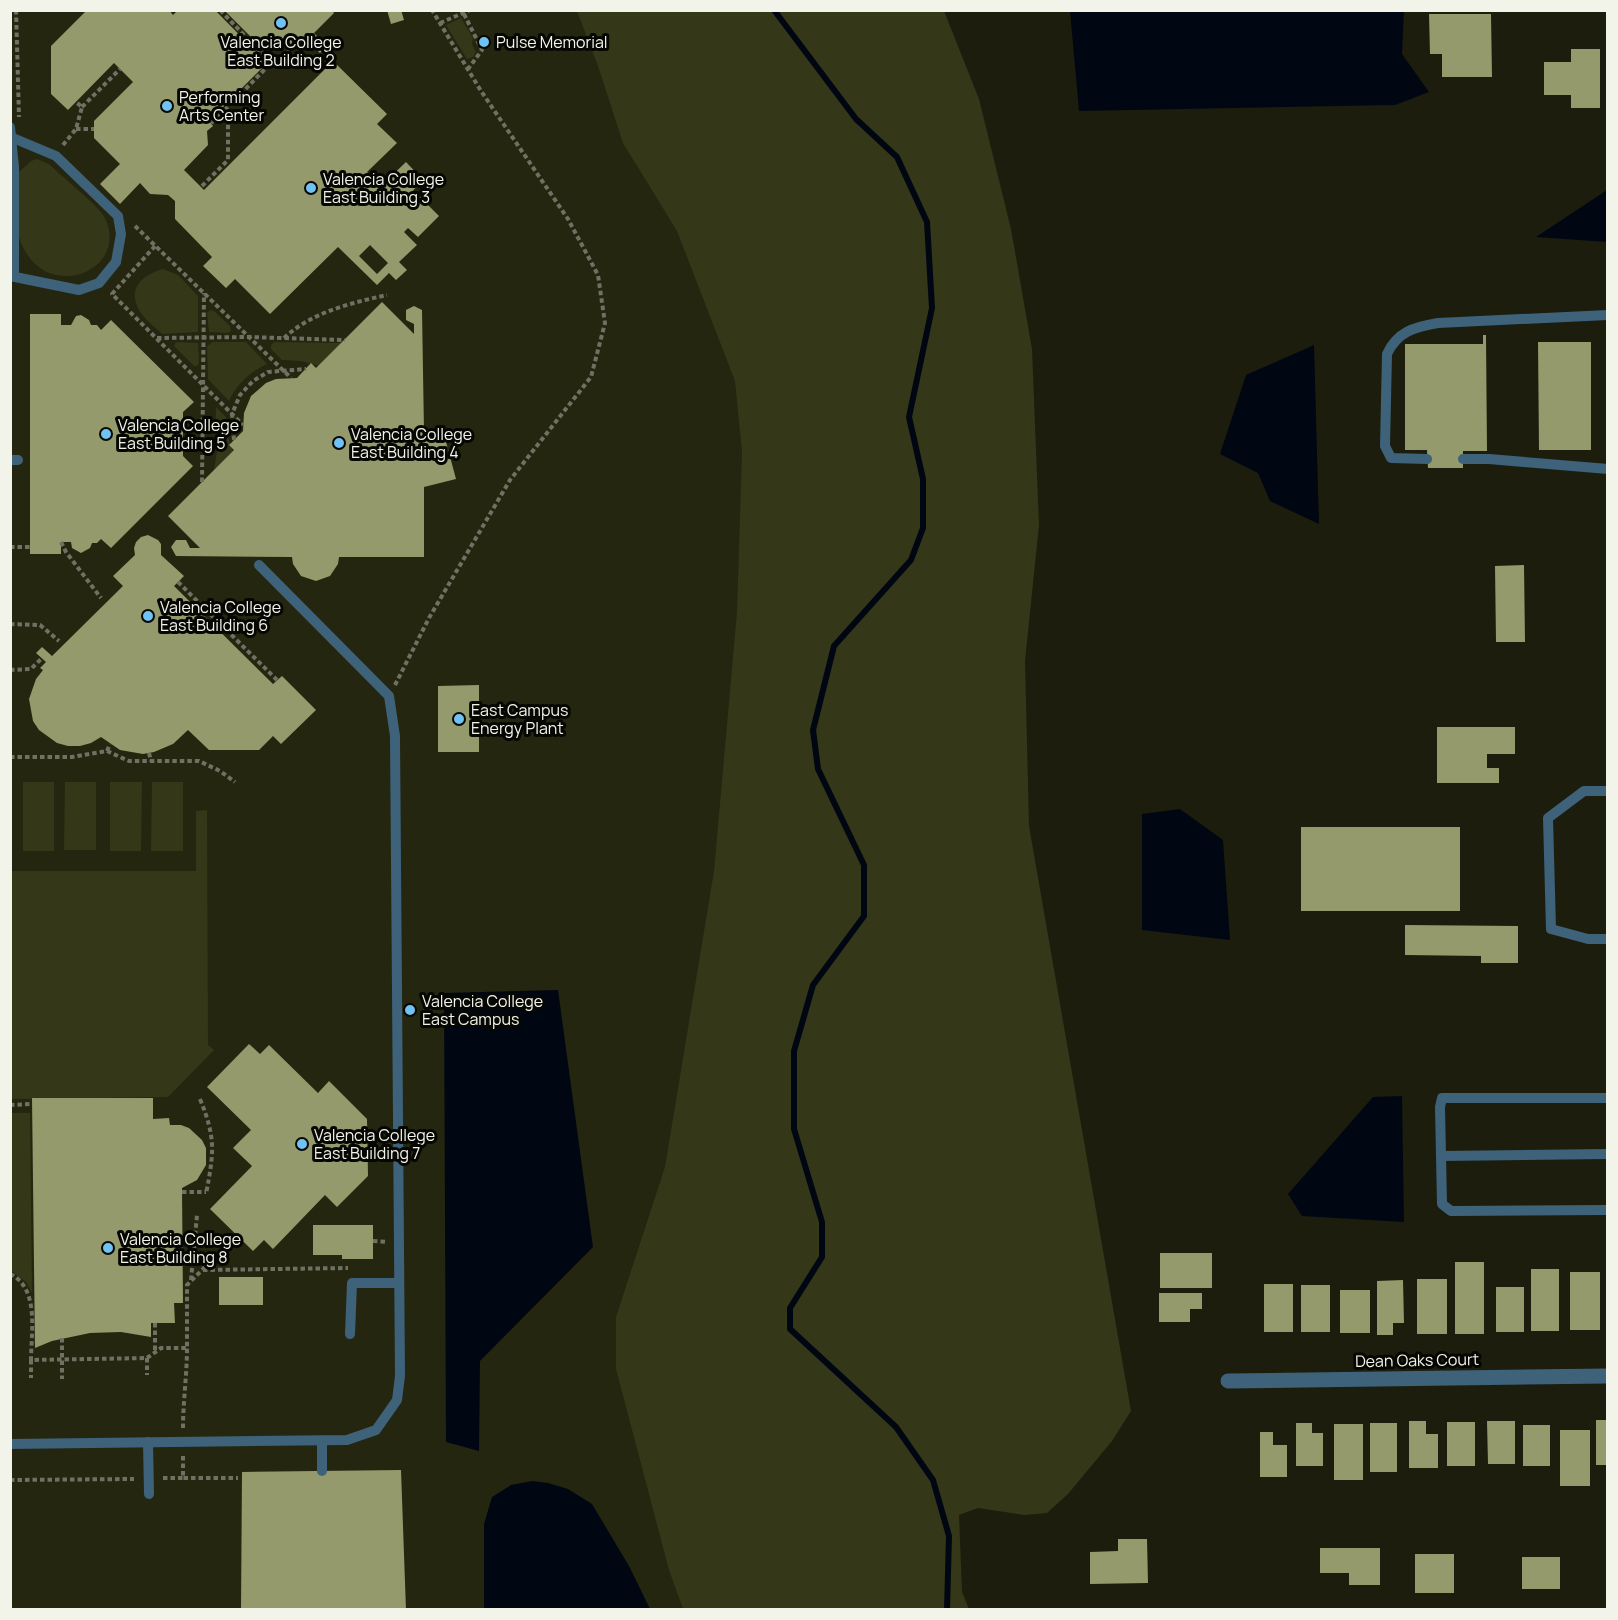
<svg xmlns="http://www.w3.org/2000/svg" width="1618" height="1620" viewBox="0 0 1618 1620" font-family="Manrope,sans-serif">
<rect width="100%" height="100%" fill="#1c1d0d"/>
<path fill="#24260f" d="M11,11h774l39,1598 -813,1z"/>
<g fill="#353719">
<path d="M577,11h367l35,88 32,130 21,120 7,176 -14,136 4,165 102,585 -19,30 -44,53 -21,19 -23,2 -46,-7 -19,7 3,77 7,17h-286l-14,-39 -53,-201v-52l49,-150 49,-296 23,-259 5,-160 -7,-71 -58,-150 -54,-88 -25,-77z"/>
<path d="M461,18l12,20 -1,6 4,8 -3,5 -6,2 -21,-34z"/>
<path d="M37,159l12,5c11,11 50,42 56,54 26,54 -64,89 -86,19 -4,-15 -1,-48 -1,-64l13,-12z"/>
<path d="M163,269l15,6 20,21v36l-36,2c-7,-7 -18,-15 -23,-24 -12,-23 4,-35 24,-41z"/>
<path d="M210,310l4,1 16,15 1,5 -3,2 -19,-1 -2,-19z"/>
<path d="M176,342l22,1 1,20 -2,3h-3l-20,-20z"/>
<path d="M213,342h33l21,22c-17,8 -30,20 -38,37l-21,-22 -1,-33z"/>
<path d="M274,342l68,1 -23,23 -18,-5 -19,-1 -11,-11v-4z"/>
<path d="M216,407l10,10 1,18 6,16 -19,19 5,-32 -4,-4z"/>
<path d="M10,760l1,111h185v-60l11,-1 1,235 6,5 -46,47 -157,2z"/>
<rect x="23" y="782" width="31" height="69"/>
<path d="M65,782h31v68h-32z"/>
<path d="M110,782h32l-1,69h-31z"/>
<path d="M152,782h31v69h-32z"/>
<path d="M11,1113h19l2,180 -6,-11 -15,-11z"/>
</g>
<g fill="#000713">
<path d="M1070,11h334l-2,43 27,38 -34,13 -316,6z"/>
<path d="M1607,190v52l-71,-5z"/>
<path d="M1314,345l5,179 -49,-23 -12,-28 -38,-19 26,-79z"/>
<path d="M1180,809l43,31 7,100 -88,-10v-116z"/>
<path d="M558,990l35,257 -113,114 -1,90 -33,-9 -2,-449z"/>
<path d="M1402,1096l2,126 -102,-6 -14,-22 85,-97z"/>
<path d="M532,1481l16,2 20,6 24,15 37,62 21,43h-166v-85l8,-27 19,-12z"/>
</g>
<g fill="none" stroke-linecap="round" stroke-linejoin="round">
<path stroke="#000713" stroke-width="6" d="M774,10l82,109 41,38 30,65 5,86 -23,109 14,62v49l-12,32 -77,86 -21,84 5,39 46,96v51l-51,69 -19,66v78l28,93v35l-32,51v21l106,98 37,53 16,56 -2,74"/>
</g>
<g fill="#959a6c" fill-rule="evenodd">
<path d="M87,10h82l4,5 5,-5h37l52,53 -58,58 4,5 -6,5 1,14 -24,25 20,20 129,-129 54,53 -10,10 20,19 -30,29 14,14 25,-24 17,18 -17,18 4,4 7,-8 22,22 -21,21 -10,-9 -4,4 13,13 -18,17 8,8 -11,10 -7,-7 -12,12 -39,-38 -68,67 -35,-35 -9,9 -23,-22 9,-9 -37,-38v-18l-7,-6 -18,-1 -10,-11 -20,21 -20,-20 20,-20 -26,-26v-17l39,-39 -19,-19 -46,47 -17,-16v-48zM370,245l18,18 -11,11 -18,-18z"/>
<path d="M224,10h108l2,3 -20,20 13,13 -7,7 -16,-16 -15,15 -16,-15 -11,11z"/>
<path d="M387,10h14l3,10 -13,4z"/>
<path d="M1429,14h62l1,63h-50v-23h-12z"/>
<path d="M1571,49h29v59h-29v-13h-27v-33h27z"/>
<path d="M382,302l32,32v-10l-8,-4v-10l8,-4 8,4 2,122 18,-5 14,52 -32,8v70h-85l-1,7 -8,12 -14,5 -15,-5 -8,-12 -1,-7 -116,-1 -5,-9 5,-7h10l4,8h10l-32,-32 66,-66 -5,-5 14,-14 1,-18 7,-17 15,-13 10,-4 21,-1 14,-15 5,5z"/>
<path d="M30,314h31v11h10l5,-9 5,-1 8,5 2,5h6l4,5 10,-10 83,82 -11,10v44l10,10 -82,82 -10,-9 -4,4h-5l-2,5 -9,5 -9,-5 -1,-6h-10v12h-31z"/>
<path d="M1483,335h3l1,116h-24v17h-35l-1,-18h-22v-106h78z"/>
<path d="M1538,342h53v108h-52z"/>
<path d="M148,535l10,5 3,4v11l23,21 -10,10 99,98 9,-8 34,34 -35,34 -8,-8 -14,14h-50l-21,-20 -15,14 -19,8 -11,2 -23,-4 -19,-13 -10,6 -11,3h-12l-11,-3 -18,-13 -6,-9 -4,-22 7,-20 7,-9 -3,-2 6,-6 -10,-9 6,-6 10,9 71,-70 -10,-10 22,-21 -1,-7 2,-6 5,-5z"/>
<path d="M1524,565l1,77h-29l-1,-76z"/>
<path d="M479,685v67h-41v-66z"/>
<path d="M1437,727h78v27h-28v14h12v15h-62z"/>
<rect x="1301" y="827" width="159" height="84"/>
<path d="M1405,925l113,1v37h-37v-7l-76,-1z"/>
<path d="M249,1044l11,10 9,-9 49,48 11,-12 38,38 1,57 -31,31 -12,-12 -52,54 -9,-9 -11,11 -43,-42 42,-43 -19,-18 18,-18 -44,-43z"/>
<path d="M32,1098h121v21l16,-1 1,7h11l8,3 13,12 4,8v17l-9,15 -15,8 1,115h-9l1,20h-24v14l-30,-5 -31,1 -38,8 -17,7z"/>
<path d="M313,1225h60v34h-31v-4h-29z"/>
<rect x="1160" y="1253" width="52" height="35"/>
<rect x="1455" y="1262" width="29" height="72"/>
<rect x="1531" y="1269" width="28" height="62"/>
<rect x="1570" y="1272" width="30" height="58"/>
<rect x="219" y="1277" width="44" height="28"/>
<rect x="1417" y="1279" width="30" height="55"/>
<path d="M1403,1280l1,43h-11v12h-16v-54z"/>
<rect x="1264" y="1284" width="29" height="48"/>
<rect x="1301" y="1285" width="29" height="47"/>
<rect x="1496" y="1287" width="28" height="45"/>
<rect x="1340" y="1290" width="30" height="43"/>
<path d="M1159,1293h43v16h-12v13h-31z"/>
<rect x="1596" y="1420" width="12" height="45"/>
<path d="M1409,1421h17v13h12v34h-29z"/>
<path d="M1487,1421h28v43h-27z"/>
<rect x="1447" y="1422" width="28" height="44"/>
<path d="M1296,1423h16v10h11v33h-27z"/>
<rect x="1370" y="1423" width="27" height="49"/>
<rect x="1334" y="1424" width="29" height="56"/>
<rect x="1523" y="1425" width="27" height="41"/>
<rect x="1560" y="1430" width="30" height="56"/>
<path d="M1260,1432h13v13h14v32h-27z"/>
<path d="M401,1470l5,140h-165l1,-138z"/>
<path d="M1118,1539h29l1,44 -58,1v-32l28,-1z"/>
<path d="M1320,1548h60v37h-31v-12h-29z"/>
<rect x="1415" y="1554" width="39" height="39"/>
<rect x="1522" y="1557" width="38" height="32"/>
</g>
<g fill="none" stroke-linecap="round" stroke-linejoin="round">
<g stroke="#707163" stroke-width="4" stroke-dasharray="4.5 3" stroke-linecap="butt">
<path d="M16,10l3,107"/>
<path d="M464,14l18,36 -14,19"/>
<path d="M440,23l30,-13"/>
<path d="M262,54l14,-14"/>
<path d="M82,107l38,-38"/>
<path d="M211,123l11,-10"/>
<path d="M76,129h18"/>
<path d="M63,145l13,-16 6,-22 -6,-5"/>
<path d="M202,186l26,-26v-41l-6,-6 49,-50 -51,-53"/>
<path d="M135,226l156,152"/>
<path d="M155,246l-43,48 131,131"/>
<path d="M157,338l92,-1 96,3"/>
<path d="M284,338c28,-26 67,-35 103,-43"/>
<path d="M234,440l-2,-26 8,-19 13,-14 15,-9 38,-3"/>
<path d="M202,482l2,-189"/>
<path d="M61,542l5,10 35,46"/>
<path d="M10,547h20"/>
<path d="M178,582l99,98"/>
<path d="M10,624l30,1 19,16"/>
<path d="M10,670l21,-1 11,-11"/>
<path d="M395,685l34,-67 81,-138 81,-103 14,-54 -7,-48 -30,-56 -87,-128 -49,-81"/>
<path d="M107,751l3,-7"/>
<path d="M149,753l2,8"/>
<path d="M10,757h62l35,-6 22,10h70l21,10 15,11"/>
<path d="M200,1099c16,39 14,54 6,95"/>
<path d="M10,1105l22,-1"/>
<path d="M182,1192h24"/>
<path d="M373,1241l14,1"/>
<path d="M203,1270l145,-2"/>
<path d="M10,1274c30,14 21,59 21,86l116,-2 14,-10h26v-63l31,-31"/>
<path d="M191,1280l6,-65"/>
<path d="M155,1323v28"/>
<path d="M62,1338v41"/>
<path d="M147,1358v17"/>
<path d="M31,1360v18"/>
<path d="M183,1428c0,-27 4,-53 4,-80"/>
<path d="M183,1456v22h55"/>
<path d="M163,1478h20"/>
<path d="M10,1480l124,-1"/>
</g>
<g stroke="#3e627a" stroke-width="10">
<path d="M10,127l4,40v109"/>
<path d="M10,276l69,14 20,-7 17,-21 5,-28 -3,-18 -62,-60 -43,-18"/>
<path d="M1427,459l-36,-1 -6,-12 2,-92c10,-22 27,-27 51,-31l170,-8"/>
<path d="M1463,459h26l119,10"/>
<path d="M10,460h8"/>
<path d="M1608,791h-24l-36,27 3,111 37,10h20"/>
<path d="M1608,1098h-166l-2,9 2,97 9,7 157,-1"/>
<path d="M1441,1156l167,-2"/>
<path d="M350,1334l2,-51h47"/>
<path d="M322,1441v30"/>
<path d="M148,1442l1,52"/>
<path d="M10,1444l337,-4 29,-10 21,-30 3,-24 -5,-640 -6,-40 -130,-131"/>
</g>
<path stroke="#3e627a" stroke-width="15" d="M1228,1381l380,-5"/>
</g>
<g fill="#70c2f4" stroke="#060703" stroke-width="2">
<circle cx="281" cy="23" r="6"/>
<circle cx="484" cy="42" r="6"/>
<circle cx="167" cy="106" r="6"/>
<circle cx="311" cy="188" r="6"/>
<circle cx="106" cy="434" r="6"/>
<circle cx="339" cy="443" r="6"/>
<circle cx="148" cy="616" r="6"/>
<circle cx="459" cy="719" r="6"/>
<circle cx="410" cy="1010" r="6"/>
<circle cx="302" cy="1144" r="6"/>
<circle cx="108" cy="1248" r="6"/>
</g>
<g text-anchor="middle" stroke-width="6" stroke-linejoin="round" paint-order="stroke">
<g font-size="16" fill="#f2f3e9" stroke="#060703" text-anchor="start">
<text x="281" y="48" text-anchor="middle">Valencia College<tspan x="281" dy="18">East Building 2</tspan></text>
<text x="496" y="48">Pulse Memorial</text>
<text x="179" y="103">Performing<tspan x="179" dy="18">Arts Center</tspan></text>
<text x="323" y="185">Valencia College<tspan x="323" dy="18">East Building 3</tspan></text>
<text x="118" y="431">Valencia College<tspan x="118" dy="18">East Building 5</tspan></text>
<text x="351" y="440">Valencia College<tspan x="351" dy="18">East Building 4</tspan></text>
<text x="160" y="613">Valencia College<tspan x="160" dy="18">East Building 6</tspan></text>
<text x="471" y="716">East Campus<tspan x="471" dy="18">Energy Plant</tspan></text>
<text x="422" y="1007">Valencia College<tspan x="422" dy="18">East Campus</tspan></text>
<text x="314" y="1141">Valencia College<tspan x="314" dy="18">East Building 7</tspan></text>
<text x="120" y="1245">Valencia College<tspan x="120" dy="18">East Building 8</tspan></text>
</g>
<g font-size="16" fill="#f2f3e9" stroke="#060703">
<text transform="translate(1417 1360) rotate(-1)" y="6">Dean Oaks Court</text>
</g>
</g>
<rect width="1618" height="1620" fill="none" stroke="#f2f3e9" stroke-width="24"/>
</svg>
